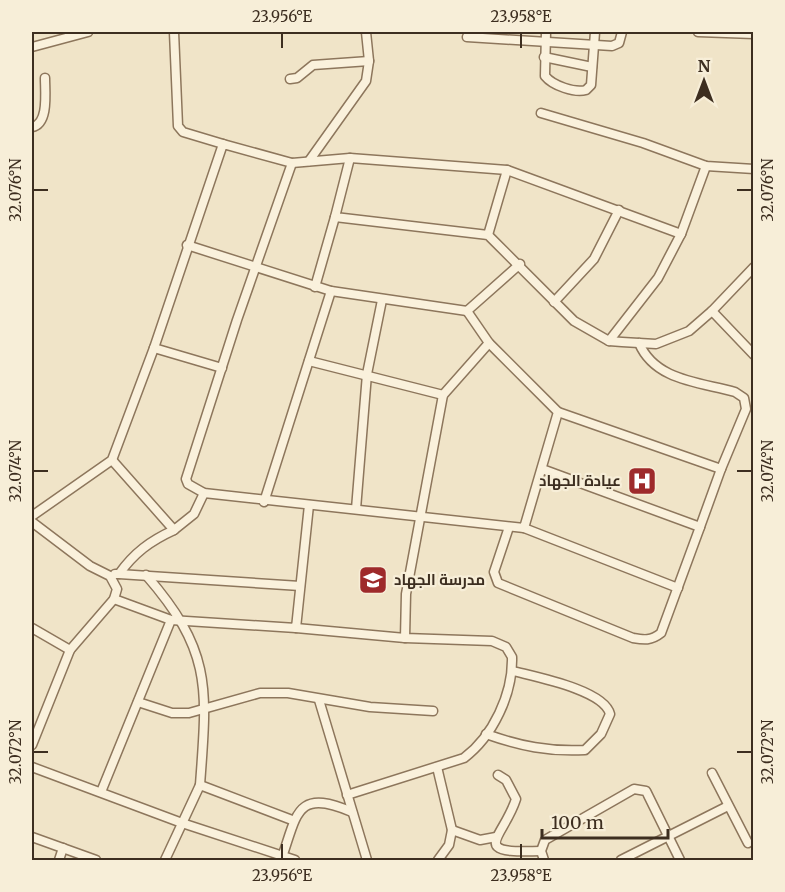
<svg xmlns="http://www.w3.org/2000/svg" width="785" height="892" viewBox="0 0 785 892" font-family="Merriweather,Cairo,serif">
<rect width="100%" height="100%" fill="#f0e4c8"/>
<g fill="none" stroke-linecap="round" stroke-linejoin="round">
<g stroke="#8d765c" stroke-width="11">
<g id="minor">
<path d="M174,32l4,94 5,6 40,12"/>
<path d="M546,32l-1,44c8,10 30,17 41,14l5,-5 4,-53"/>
<path d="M698,32l56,2"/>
<path d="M467,37l145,9 7,-3 3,-11"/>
<path d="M32,47l56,-15"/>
<path d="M544,57l48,10"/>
<path d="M290,79l7,-1 16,-13 56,-4"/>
<path d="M541,113l102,30 63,23 48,3"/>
<path d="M32,127c17,-3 13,-35 13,-49"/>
<path d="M350,158l-15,59 153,18 86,86 35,20 13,1 34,2 33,-13 23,-20 42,-44"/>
<path d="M309,161l57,-80 3,-20 -3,-29"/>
<path d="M292,163l-55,157 -51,159 2,5 16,9 320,35 34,-116 -69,-69 -22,-32 53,-47"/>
<path d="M681,234l25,-68"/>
<path d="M488,235l19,-65"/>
<path d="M187,245l144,46 136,20"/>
<path d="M315,287l20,-70"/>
<path d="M554,302l40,-43 25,-49"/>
<path d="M712,311l42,44"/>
<path d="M639,343c16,38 61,39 96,49l9,6 2,11 -25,60"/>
<path d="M154,348l68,20"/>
<path d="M309,361l134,34"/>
<path d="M112,460l62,70 20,-16 10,-21"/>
<path d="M542,469l158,58 21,-58 -163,-57"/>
<path d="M264,502l67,-211"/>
<path d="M356,509l11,-135 15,-74"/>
<path d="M32,516l80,-56 42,-112 69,-204 69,19 58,-5 157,12 174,64 -23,44 -49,63"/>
<path d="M32,522l58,44 20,10 7,13 -3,10 -44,51 -38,95"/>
<path d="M509,527l-15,45 4,11 135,55c11,2 18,3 28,-5l39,-106"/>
<path d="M524,528l154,60"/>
<path d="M115,574h4c15,-21 31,-33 55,-44"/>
<path d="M119,574l181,12"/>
<path d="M146,575c67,77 61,114 54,210"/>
<path d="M114,599l57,21 125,8 13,-123"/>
<path d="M32,628l38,22"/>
<path d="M296,628l109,10 87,3 14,6 6,10c1,37 -19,79 -48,101l-117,37"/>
<path d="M405,638l1,-44 37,-199 46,-52"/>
<path d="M319,700l48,160"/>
<path d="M138,702l34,11h17l71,-20h28l82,14 63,4"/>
<path d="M486,734c34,12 63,18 99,16l16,-16 9,-20c-6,-24 -74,-37 -97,-43"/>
<path d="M32,767l150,56 113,37"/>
<path d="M437,767l15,63 -3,15 -11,15"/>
<path d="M712,773l36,70"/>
<path d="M498,775l8,5 10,19c-13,40 -49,55 25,52"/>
<path d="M101,792l70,-172"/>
<path d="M452,830l28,10 16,-3"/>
<path d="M32,837l64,23"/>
<path d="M59,860l4,-12"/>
<path d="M165,860l35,-75 92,35"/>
<path d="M281,860c16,-44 14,-73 71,-48"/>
<path d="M544,860l-3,-9 4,-11 89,-51 12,2 34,69"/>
<path d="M621,860l107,-54"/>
</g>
</g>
<use href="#minor" stroke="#faf1dc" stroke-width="8"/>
</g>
<path fill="none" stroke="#3d2e20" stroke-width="2" d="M282,33v15M521,33v15M33,190h15M737,190h15M33,471h15M737,471h15M33,752h15M737,752h15M282,844v15M521,844v15"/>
<defs>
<g id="hospital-square" transform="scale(1.5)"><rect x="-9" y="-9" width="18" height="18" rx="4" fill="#9e2a2b" stroke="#f7eed8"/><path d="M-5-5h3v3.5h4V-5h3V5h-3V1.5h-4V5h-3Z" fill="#fff"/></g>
<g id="school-square" transform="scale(1.5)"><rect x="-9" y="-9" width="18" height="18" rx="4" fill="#9e2a2b" stroke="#f7eed8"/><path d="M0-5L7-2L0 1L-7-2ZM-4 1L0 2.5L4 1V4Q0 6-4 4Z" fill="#fff"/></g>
</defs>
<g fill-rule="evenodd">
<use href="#hospital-square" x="642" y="481"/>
<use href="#school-square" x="373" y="580"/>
</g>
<g text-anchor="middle" stroke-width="4.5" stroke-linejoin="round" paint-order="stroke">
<g font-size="15" font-weight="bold" fill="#3d2e20" stroke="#f7eed8" text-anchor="end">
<text x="621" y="486">عيادة الجهاد</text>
<text x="394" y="585" text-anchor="start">مدرسة الجهاد</text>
</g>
</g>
<rect width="785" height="892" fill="none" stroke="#f7eed8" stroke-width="66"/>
<g transform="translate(704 81)" stroke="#f7eed8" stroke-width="4.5" paint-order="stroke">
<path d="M0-4.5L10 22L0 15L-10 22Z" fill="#3d2e20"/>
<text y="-9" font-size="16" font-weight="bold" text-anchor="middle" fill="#3d2e20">N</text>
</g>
<path d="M542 829v9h126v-9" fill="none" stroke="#3d2e20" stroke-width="3"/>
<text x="551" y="829" font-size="18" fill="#3d2e20" stroke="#f7eed8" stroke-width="4.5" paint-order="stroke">100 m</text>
<rect x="33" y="33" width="719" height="826" fill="none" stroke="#3d2e20" stroke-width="2"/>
<g font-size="15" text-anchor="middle" fill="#3d2e20">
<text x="282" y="22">23.956°E</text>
<text x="521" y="22">23.958°E</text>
<text transform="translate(16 190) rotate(-90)" y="5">32.076°N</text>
<text transform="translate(768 190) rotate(-90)" y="5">32.076°N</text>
<text transform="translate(16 471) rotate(-90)" y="5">32.074°N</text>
<text transform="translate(768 471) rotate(-90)" y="5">32.074°N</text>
<text transform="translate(16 752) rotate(-90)" y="5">32.072°N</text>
<text transform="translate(768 752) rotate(-90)" y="5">32.072°N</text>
<text x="282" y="881">23.956°E</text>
<text x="521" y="881">23.958°E</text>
</g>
</svg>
